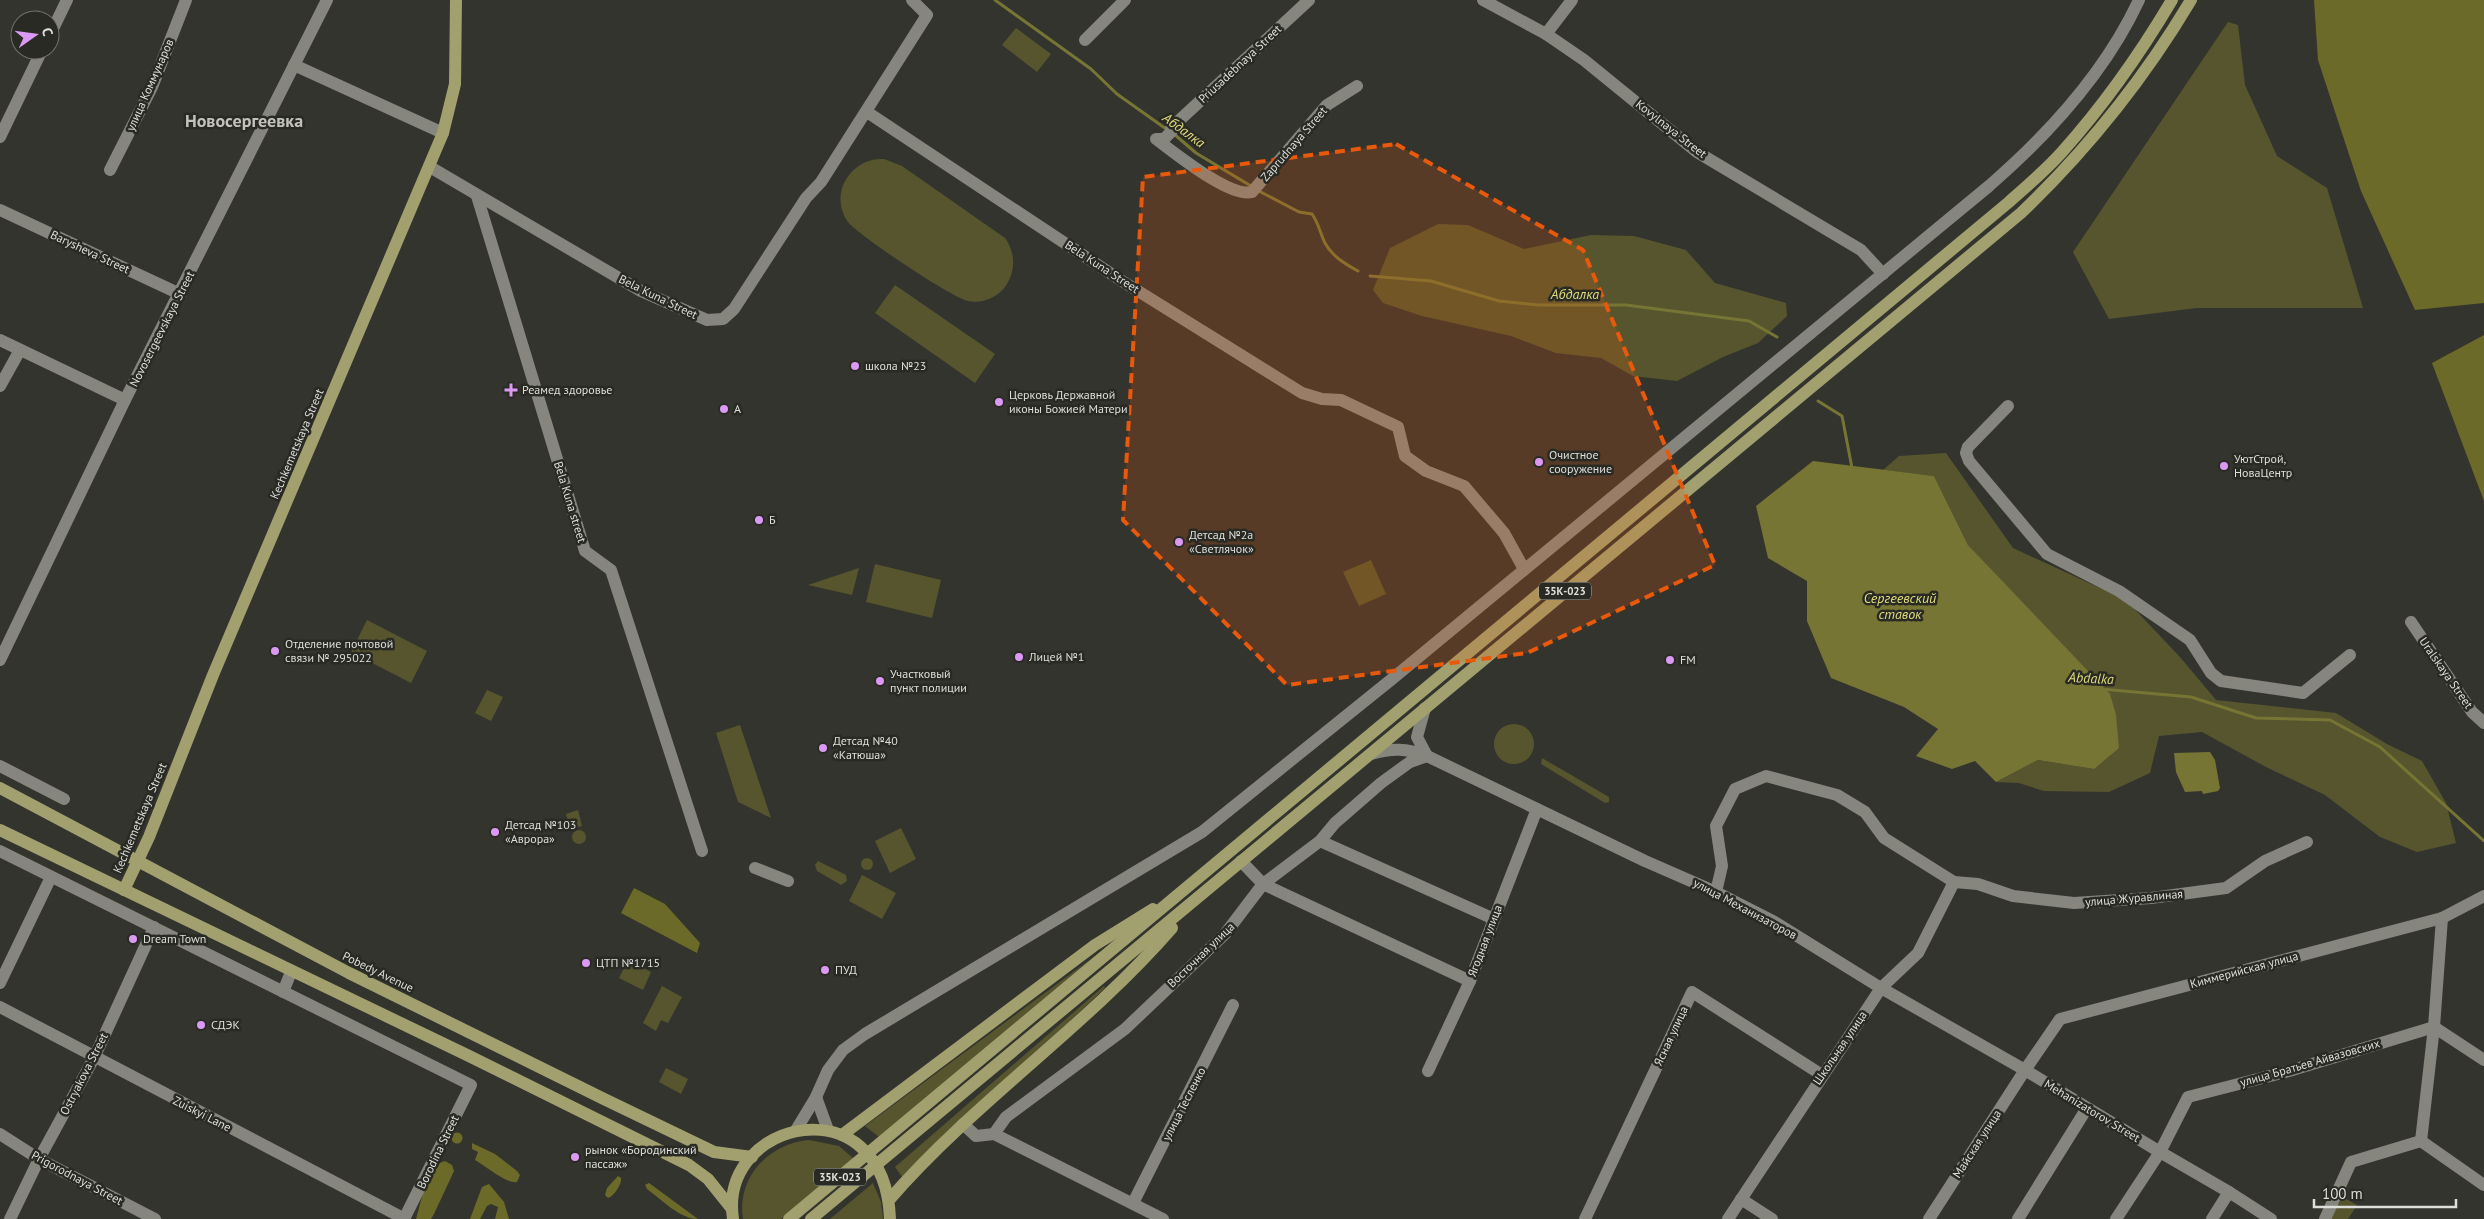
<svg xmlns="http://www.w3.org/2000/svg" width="2484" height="1219" viewBox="0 0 2484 1219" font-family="'PT Sans',sans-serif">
<rect width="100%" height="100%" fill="#34342e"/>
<g fill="#56552e">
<path d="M2228,22l10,3 7,60 32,71 50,32 36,120h-166l-88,11 -36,-67z"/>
<path d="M1016,28l35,26 -14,18 -35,-27z"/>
<path d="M884,159l18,7 103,72c10,14 11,31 2,46 -8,13 -24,20 -39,17 -16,-3 -110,-66 -120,-79 -20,-28 3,-65 36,-63z"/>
<path d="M1438,224l30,1 56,24 67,-14 43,1 52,14 29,33 71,20 1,13 -29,27 -35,14 -46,24 -44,-5 -32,-18 -45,-5 -45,-17 -89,-20 -39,-13 -10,-13 17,-42z"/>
<path d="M895,285l100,69 -20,29 -100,-70z"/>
<path d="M1946,453l67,95 113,52 54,57 36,43 120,13 51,31 35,17 24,42 10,40 -39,9 -37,-15 -55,-42 -59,-28 -64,-35 -43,4 -9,37 -41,19 -65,-1 -25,-8 -23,-1 42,-22 56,9 -67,-159 -59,-65 -34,-69 -51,-6 16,-14z"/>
<path d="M1371,560l15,34 -27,12 -16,-34z"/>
<path d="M875,564l66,16 -9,38 -66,-16z"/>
<path d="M859,568l-7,27 -44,-10z"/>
<path d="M367,620l60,31 -16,32 -60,-31z"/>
<path d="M487,690l16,7 -12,24 -16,-8z"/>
<circle cx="1514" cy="744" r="20"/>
<path d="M740,725l31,93 -33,-16 -22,-69z"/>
<path d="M1542,758l67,39v5l-4,1 -64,-39z"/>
<path d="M578,810l4,16 -12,3 -4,-15z"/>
<path d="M901,828l15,31 -26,14 -15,-32z"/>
<circle cx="579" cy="837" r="7"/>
<circle cx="867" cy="864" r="6"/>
<path d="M818,861l28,14 1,6 -6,4 -24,-14 -2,-6z"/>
<path d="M862,875l34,18 -14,26 -33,-18z"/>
<path d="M1104,952l-225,185 -14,-11 234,-173z"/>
<path d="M628,960l23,12 -8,18 -24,-12z"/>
<path d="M662,986l20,11 -14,26 -7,-3 -5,11 -13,-8z"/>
<path d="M1104,986l1,2 -202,190 -8,-11z"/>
<path d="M666,1068l22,11 -7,15 -22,-12z"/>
<path d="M809,1140l30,6 15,13 -73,60h-38c-7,-41 26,-76 66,-79z"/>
<path d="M873,1183l8,19 2,17h-53z"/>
<path d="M2343,1197l14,8 -9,14h-19z"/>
</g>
<g fill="#6c6a28">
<path d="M2314,0h170v303l-69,7 -54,-119 -43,-131z"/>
<path d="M2484,335v166l-52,-138z"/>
<path d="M634,888l31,16 35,39 -3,10 -76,-40z"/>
<circle cx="457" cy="1138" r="5.5"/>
<path d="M472,1143l23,11 22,17 3,4 -3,7c-11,2 -31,-16 -42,-22l3,-8 -6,-3z"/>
<path d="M445,1161l7,4 2,6 -20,43 -3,5h-15l7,-26 14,-29z"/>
<path d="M618,1176l3,2c1,6 -7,18 -13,20l-3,-3 2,-7z"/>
<path d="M649,1183l49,36c-18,0 -36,-19 -51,-30l-2,-4z"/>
<path d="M489,1184l15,18 5,17h-14l3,-12 -7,-3 -4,2 -7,13h-10l12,-32z"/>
</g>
<g fill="#777534">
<path d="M1813,461l121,15 34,69 142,149 6,21 3,33 -25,21 -56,-9 -42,22 -21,-21 -23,8 -36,-13 22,-27 -34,-22 -73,-29 -24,-57v-40l-39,-23 -12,-52z"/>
<path d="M2210,752l5,8 5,28 -2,3 -15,3 -1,-3 -17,1 -9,-20 -2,-19z"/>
</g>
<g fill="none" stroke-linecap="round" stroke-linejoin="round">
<g stroke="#777534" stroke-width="3">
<path d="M995,0l96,69 26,25 52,37"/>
<path d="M1174,134l22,19 55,33"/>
<path d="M1257,190l42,22 13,2c7,10 8,19 13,29 7,13 20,21 33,28"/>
<path d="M1370,276l61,5 68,20 39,4h88l123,16 28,16"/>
<path d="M1818,401l24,15 10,52"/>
<path d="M2101,689l90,8 65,21 74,2 50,27 104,94"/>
</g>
<g stroke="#86867f" stroke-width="12">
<path d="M1309,0l-138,128 1,3 -8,8h-8c19,14 74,59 96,53l75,-87 30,-19"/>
<path d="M1483,0l63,34 38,26 113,92 164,98 22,24"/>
<path d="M1546,34l26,-34"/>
<path d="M50,35l17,-35"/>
<path d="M1085,40l40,-40"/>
<path d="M294,65l149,68"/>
<path d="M867,112l255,169 180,112 20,6 19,1 57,27 7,29 21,15 38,15 40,47 20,36"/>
<path d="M0,137l42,-87"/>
<path d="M430,167l211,124 66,29 16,-1 11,-10 72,-111 15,-16 106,-167 -15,-15"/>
<path d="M110,170l42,-83 34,-87"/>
<path d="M477,196l108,355 26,19 91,281"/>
<path d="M0,210l180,84"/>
<path d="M0,340l125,60"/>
<path d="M0,386l20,-36"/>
<path d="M2008,406l-40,41 -2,6 3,8 78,93 72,37 71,49 21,33 10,8 82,12 47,-38"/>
<path d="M2411,622l61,90 12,11"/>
<path d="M0,660l125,-260 202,-400"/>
<path d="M1425,708l-8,29 10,19"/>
<path d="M1371,754c21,-6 35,-6 56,2l218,105 71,31 57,29 108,67 144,82 135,82 69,40 42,27"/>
<path d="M0,766l64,33"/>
<path d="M1320,841l174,78"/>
<path d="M0,851l471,234 -67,134"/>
<path d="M1241,861l22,23 207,97"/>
<path d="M755,868l33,13"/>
<path d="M1716,892l6,-26 -6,-40 19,-37 31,-13 71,19 28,17 19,26 70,44 24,2 35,12 61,7 77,-5 75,-10 39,-27 42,-19"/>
<path d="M0,983l51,-106"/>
<path d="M283,992l8,-20"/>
<path d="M0,1007l405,212"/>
<path d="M1428,1071l42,-90 67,-172"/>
<path d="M816,1097l12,33"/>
<path d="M963,1124l13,12 18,-2 169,85"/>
<path d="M796,1130l20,-33 12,-27 15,-20 22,-16 337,-202 190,-153 597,-493c60,-52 116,-113 150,-186"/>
<path d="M0,1134l39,25 116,60"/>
<path d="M994,1134l12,-17 119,-88 100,-95 38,-50 57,-43 15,-18 46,-40 29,-21 17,-6"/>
<path d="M2421,1141l13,-114 8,-109"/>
<path d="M2421,1141l63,44"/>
<path d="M1741,1199l31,20"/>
<path d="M1133,1203l100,-198"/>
<path d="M10,1219l29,-60 55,-101 60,-131"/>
<path d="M1585,1219l107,-227 130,83"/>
<path d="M1728,1219l153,-231 37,-35 36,-71"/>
<path d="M1929,1219l96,-149 35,-51 382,-101 42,-22"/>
<path d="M2018,1219l69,-111"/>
<path d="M2116,1219l44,-67 28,-55 101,-26 145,-44 50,33"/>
<path d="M2212,1219l17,-27"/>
<path d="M2325,1219l26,-57 70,-21"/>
</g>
<g stroke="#a2a06f" stroke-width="12">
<path d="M0,788l349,185 255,126 110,53 38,5"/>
<path d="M0,830l467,225 222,110 19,14 24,30"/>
<path d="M124,890l25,-53 64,-162 230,-542 12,-49 1,-84"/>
<path d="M842,1135l253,-190 58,-36"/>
<path d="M889,1200c86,-99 197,-173 283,-272"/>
<path d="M733,1219c-15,-101 152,-136 157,0"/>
<path d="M789,1219c408,-337 813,-678 1220,-1017 18,-16 37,-32 53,-50 42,-47 78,-98 110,-152"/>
<path d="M811,1219l1210,-1006c67,-64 123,-134 170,-213"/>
</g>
</g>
<path fill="#e8590c" fill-opacity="0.2" stroke="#e8590c" stroke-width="4" stroke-dasharray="10 6" stroke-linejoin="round" d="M1396,144l187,106 132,315 -188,88 -240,32 -164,-165 20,-343z"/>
<g fill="#dc99f4" stroke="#2a2a24" stroke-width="2">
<circle cx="855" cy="366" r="5"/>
<path d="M508.5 382.5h5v5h5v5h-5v5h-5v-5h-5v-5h5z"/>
<circle cx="999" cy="402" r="5"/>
<circle cx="724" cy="409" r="5"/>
<circle cx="1539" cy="462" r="5"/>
<circle cx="2224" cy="466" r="5"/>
<circle cx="759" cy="520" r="5"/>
<circle cx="1179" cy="542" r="5"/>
<circle cx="275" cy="651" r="5"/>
<circle cx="1019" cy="657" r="5"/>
<circle cx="1670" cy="660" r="5"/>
<circle cx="880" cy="681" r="5"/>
<circle cx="823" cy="748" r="5"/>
<circle cx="495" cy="832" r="5"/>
<circle cx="133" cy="939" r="5"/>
<circle cx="586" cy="963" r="5"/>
<circle cx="825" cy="970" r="5"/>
<circle cx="201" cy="1025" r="5"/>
<circle cx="575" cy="1157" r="5"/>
</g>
<g text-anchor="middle" stroke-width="5" stroke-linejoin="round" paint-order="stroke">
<g fill="#2a2a24" stroke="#a8a8a4" stroke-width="1">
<rect x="1539" y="582.5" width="52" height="17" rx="4"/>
<rect x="814" y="1168.5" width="52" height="17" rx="4"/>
</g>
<g font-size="11" font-weight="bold" fill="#dededb">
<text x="1565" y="595">35К-023</text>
<text x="840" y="1181">35К-023</text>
</g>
<g font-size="12" fill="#dededb" stroke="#2a2a24">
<text transform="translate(1240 64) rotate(-43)" y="4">Priusadebnaya Street</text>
<text transform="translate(150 85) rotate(-66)" y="4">улица Коммунаров</text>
<text transform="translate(1671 129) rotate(38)" y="4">Kovylnaya Street</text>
<text transform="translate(1294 144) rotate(-49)" y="4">Zaprudnaya Street</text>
<text transform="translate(90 252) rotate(25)" y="4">Barysheva Street</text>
<text transform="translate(1102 267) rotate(33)" y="4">Bela Kuna Street</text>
<text transform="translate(658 297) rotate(26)" y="4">Bela Kuna Street</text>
<text transform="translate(162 329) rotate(-63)" y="4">Novosergeevskaya Street</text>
<text transform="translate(297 444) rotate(-67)" y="4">Kechkemetskaya Street</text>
<text transform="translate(570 502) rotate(73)" y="4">Bela Kuna street</text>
<text transform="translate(2446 673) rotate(55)" y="4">Uralskaya Street</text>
<text transform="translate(140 818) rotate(-67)" y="4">Kechkemetskaya Street</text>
<text transform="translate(2134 898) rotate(-5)" y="4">улица Журавлиная</text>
<text transform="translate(1745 909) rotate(28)" y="4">улица Механизаторов</text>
<text transform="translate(1485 941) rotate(-69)" y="4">Ягодная улица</text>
<text transform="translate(1201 955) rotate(-44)" y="4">Восточная улица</text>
<text transform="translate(2244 970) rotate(-15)" y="4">Киммерийская улица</text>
<text transform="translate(378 972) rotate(26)" y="4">Pobedy Avenue</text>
<text transform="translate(1671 1036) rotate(-65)" y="4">Ясная улица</text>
<text transform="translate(1840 1048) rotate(-56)" y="4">Школьная улица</text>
<text transform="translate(2310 1063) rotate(-16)" y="4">улица Братьев Айвазовских</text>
<text transform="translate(84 1074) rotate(-63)" y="4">Ostryakova Street</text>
<text transform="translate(1184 1104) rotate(-63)" y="4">улица Тесленко</text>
<text transform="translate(2092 1111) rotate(31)" y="4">Mehanizatorov Street</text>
<text transform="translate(202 1114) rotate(27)" y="4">Zuiskyi Lane</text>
<text transform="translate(1977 1144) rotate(-57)" y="4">Майская улица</text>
<text transform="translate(438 1152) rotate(-64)" y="4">Borodina Street</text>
<text transform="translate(77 1178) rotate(28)" y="4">Prigorodnaya Street</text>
</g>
<g font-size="12" fill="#dededb" stroke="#2a2a24" text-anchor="start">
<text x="865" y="370">школа №23</text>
<text x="522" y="394">Реамед здоровье</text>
<text x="1009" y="399">Церковь Державной<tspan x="1009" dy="14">иконы Божией Матери</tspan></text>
<text x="734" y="413">А</text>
<text x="1549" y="459">Очистное<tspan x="1549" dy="14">сооружение</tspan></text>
<text x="2234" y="463">УютСтрой,<tspan x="2234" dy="14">НоваЦентр</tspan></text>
<text x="769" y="524">Б</text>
<text x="1189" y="539">Детсад №2а<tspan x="1189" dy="14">«Светлячок»</tspan></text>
<text x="285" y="648">Отделение почтовой<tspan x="285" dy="14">связи № 295022</tspan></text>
<text x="1029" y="661">Лицей №1</text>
<text x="1680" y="664">FM</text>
<text x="890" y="678">Участковый<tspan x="890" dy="14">пункт полиции</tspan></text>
<text x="833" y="745">Детсад №40<tspan x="833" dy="14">«Катюша»</tspan></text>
<text x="505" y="829">Детсад №103<tspan x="505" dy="14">«Аврора»</tspan></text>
<text x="143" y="943">Dream Town</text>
<text x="596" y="967">ЦТП №1715</text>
<text x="835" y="974">ПУД</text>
<text x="211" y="1029">СДЭК</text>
<text x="585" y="1154">рынок «Бородинский<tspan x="585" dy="14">пассаж»</tspan></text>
</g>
<g font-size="14" font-style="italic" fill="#dfdb7d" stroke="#2a2a24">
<text transform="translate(1184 130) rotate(36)" y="5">Абдалка</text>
<text x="1575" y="299">Абдалка</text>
<text x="1900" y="603">Сергеевский<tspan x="1900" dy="16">ставок</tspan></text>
<text transform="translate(2091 678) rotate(3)" y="5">Abdalka</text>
</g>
<g font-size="18" font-weight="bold" fill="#c2c2bb" stroke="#2a2a24">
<text x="244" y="127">Новосергеевка</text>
</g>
</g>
<g transform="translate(35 35) rotate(76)"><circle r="24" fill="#2a2a24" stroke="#72726d"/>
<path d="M0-4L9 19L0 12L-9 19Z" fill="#dc99f4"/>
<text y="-8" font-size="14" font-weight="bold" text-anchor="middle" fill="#dededb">С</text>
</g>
<path d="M2314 1199v8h142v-8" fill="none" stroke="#dededb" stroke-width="2.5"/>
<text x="2322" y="1199" font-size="15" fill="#dededb" stroke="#2a2a24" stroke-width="4" paint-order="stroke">100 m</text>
</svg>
